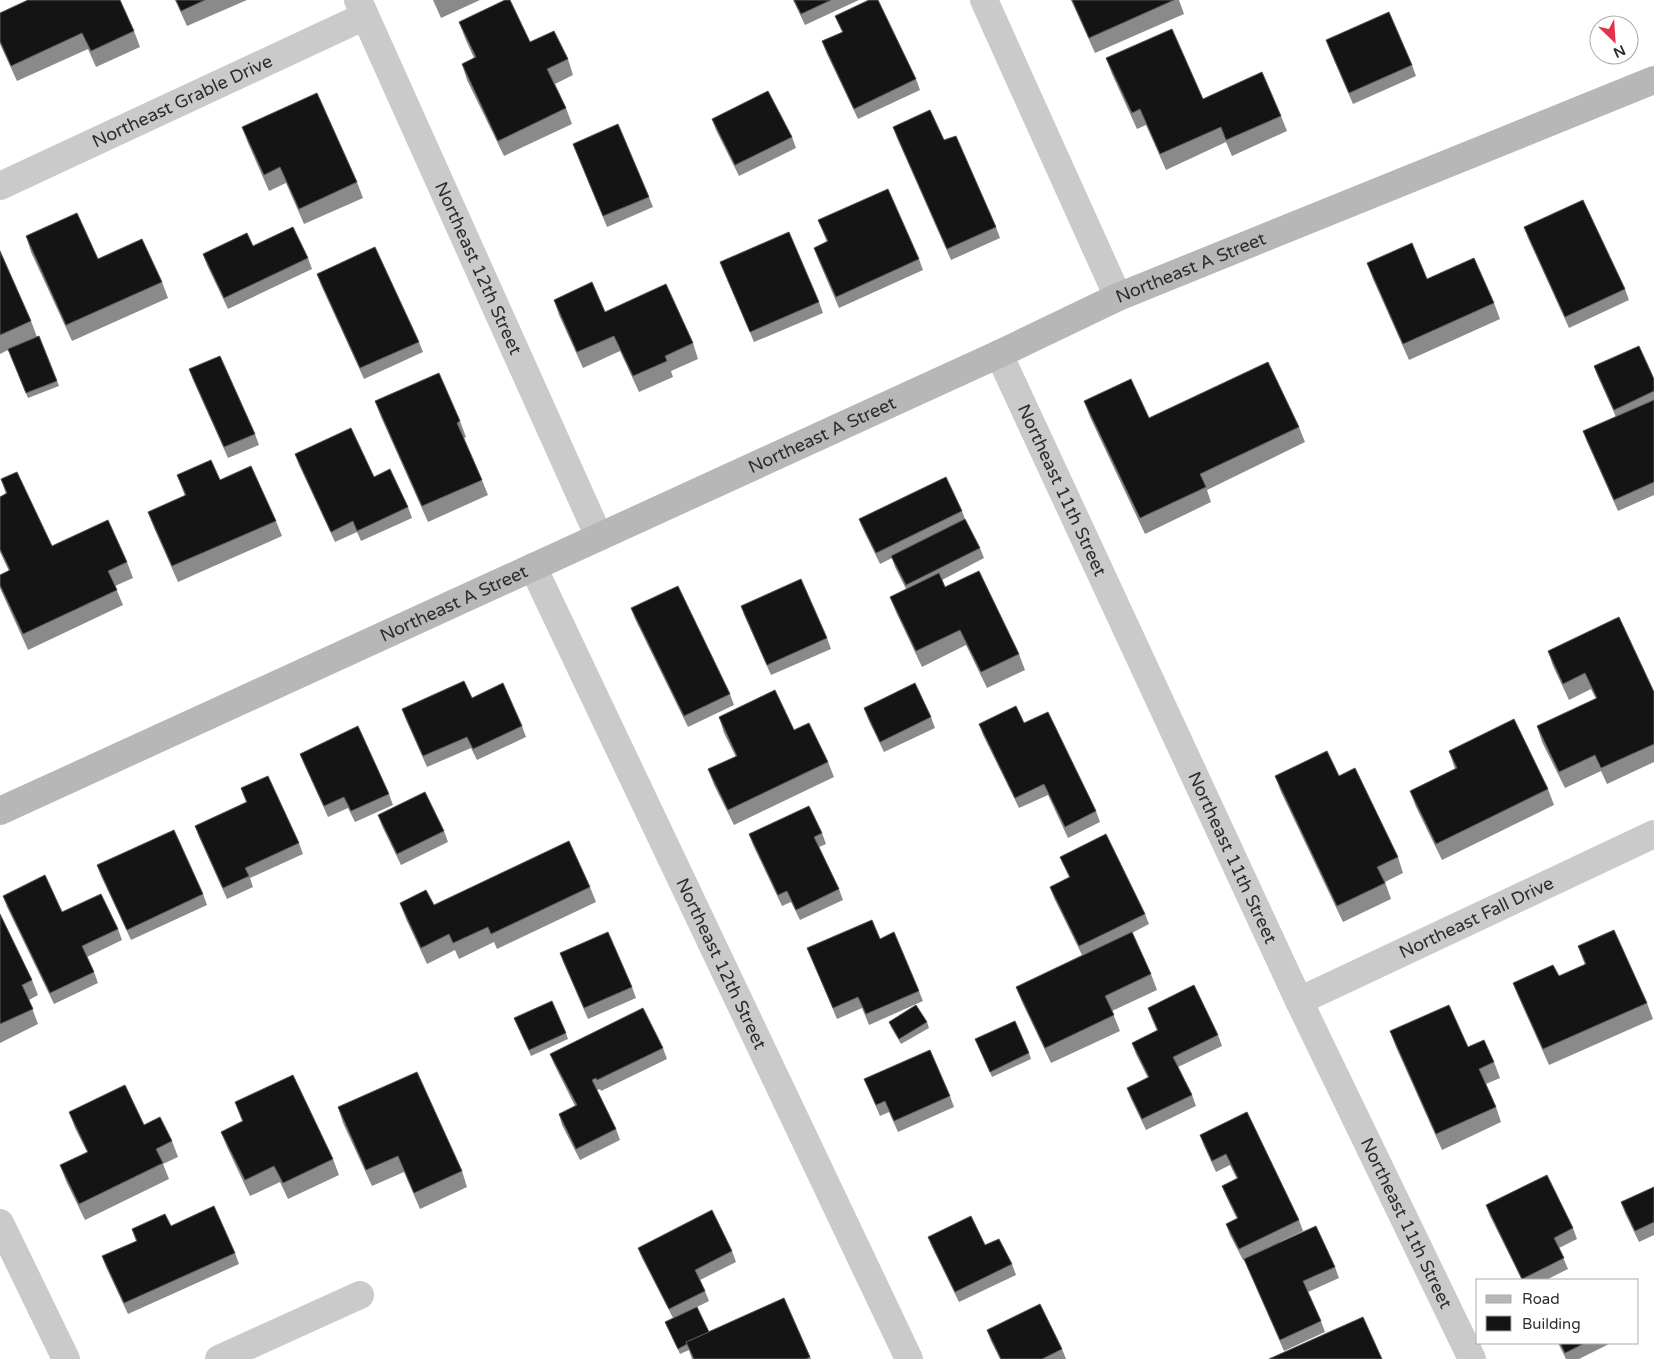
<svg xmlns="http://www.w3.org/2000/svg" width="1654" height="1359" viewBox="0 0 1654 1359" font-family="'Varela Round',sans-serif">
<rect width="100%" height="100%" fill="#fff"/>
<g fill="none" stroke-linecap="round" stroke-linejoin="round">
<g stroke="#cacaca" stroke-width="28">
<path id="s1" d="M358,0l241,537"/>
<path d="M984,0l134,297"/>
<path id="s2" d="M0,186l365,-170"/>
<path id="s3" d="M999,354l300,647 173,358"/>
<path id="s4" d="M533,567l376,792"/>
<path id="s5" d="M1299,1001l355,-167"/>
<path d="M0,1223l66,136"/>
<path d="M219,1359l141,-64"/>
</g>
<path stroke="#b7b7b7" stroke-width="28" id="s6" d="M0,811l999,-457 119,-57 536,-217"/>
</g>
<g fill="#8a8a8a">
<path d="M175,0h72l-60,26z"/>
<path d="M433,0h47l-39,18z"/>
<path d="M793,0h66l-54,25z"/>
<path d="M1071,0h108l5,14 -89,39z"/>
<path d="M0,13l134,18 6,16 -44,20 -8,-18 -71,32 -17,-37z"/>
<path d="M835,16l81,63 4,11 -62,29 -32,-67 -4,-11 20,-9z"/>
<path d="M459,22l71,20 38,17 5,16 -18,9 11,24 6,16 -68,32 -37,-76 -5,-16 12,-6 -9,-20z"/>
<path d="M1326,40l86,25 4,11 -63,28 -23,-53z"/>
<path d="M1106,58l97,41 78,17 6,15 -55,25 -6,-14 -60,28 -20,-45 -9,4 -25,-55z"/>
<path d="M712,119l80,18 4,11 -57,28 -23,-46z"/>
<path d="M242,127l115,55 6,16 -59,26 -18,-41 -17,8 -21,-48z"/>
<path d="M893,127l51,13 52,87 4,11 -49,22 -54,-122z"/>
<path d="M573,144l76,53 4,10 -46,20z"/>
<path d="M818,220l101,39 4,11 -84,38 -21,-49 -4,-11 13,-6z"/>
<path d="M1524,227l101,62 4,11 -60,28 -41,-90z"/>
<path d="M26,236l72,23 64,23 6,16 -96,43 -41,-89z"/>
<path d="M253,246l55,12 4,11 -84,40 -21,-44 -4,-11z"/>
<path d="M0,251l31,70 6,16 2,-1 20,50 -31,12 -20,-48 -8,4z"/>
<path d="M720,262l99,40 4,11 -69,29z"/>
<path d="M1367,263l60,16 67,24 6,16 -91,41 -36,-81z"/>
<path d="M317,274l102,68 4,10 -59,27 -43,-94z"/>
<path d="M554,300l51,12 88,31 5,16 -27,12 2,6 -34,15 -19,-41 -37,17 -24,-53z"/>
<path d="M1594,366l60,13v116l-36,16 -31,-69 -4,-11 33,-14 -18,-40z"/>
<path d="M189,369l66,65 4,11 -31,13 -35,-78z"/>
<path d="M375,401l85,20 6,16 -2,1 18,42 6,15 -60,27 -47,-105z"/>
<path d="M1084,401l65,17 150,9 6,15 -98,48 4,12 -66,32 -55,-117z"/>
<path d="M295,454l79,23 34,30 4,11 -51,23 -4,-9 -22,10 -36,-77z"/>
<path d="M177,475l43,5 56,41 6,15 -104,46 -24,-54 -6,-16 37,-16z"/>
<path d="M1,479l51,67 75,16 6,16 -18,8 8,19 -95,45 -28,-62v-13l9,-4 -9,-19v-55l6,-3z"/>
<path d="M962,511l3,8 15,29 4,10 -42,22 3,7 74,67 6,16 -38,18 -21,-43 -44,22 -26,-55 -6,-15 16,-8 -11,-22 -3,-9 -12,6 -17,-35 -4,-10z"/>
<path d="M741,606l86,32 4,11 -60,26 -26,-58z"/>
<path d="M631,608l99,86 4,11 -46,22 -53,-108z"/>
<path d="M1548,651l106,41v70l-47,22 -6,-13 -36,17 -23,-46 -5,-16 59,-27 -5,-10 -22,11 -16,-34z"/>
<path d="M472,698l50,28 4,11 -49,23 -6,-12 -44,19 -21,-47 -4,-11z"/>
<path d="M864,708l67,9 4,11 -51,24 -16,-33z"/>
<path d="M719,717l75,13 34,32 6,15 -100,48 -20,-40 -6,-16 28,-12 -12,-24z"/>
<path d="M1024,723l72,88 4,11 -32,16 -20,-43 -29,13 -36,-73 -4,-11z"/>
<path d="M1449,751l99,38 6,16 -112,55 -26,-53 -6,-16 45,-22z"/>
<path d="M300,754l89,40 4,11 -38,17 -7,-14 -20,9 -24,-53z"/>
<path d="M1275,776h64l59,81 5,16 -18,9 6,17 -48,23 -62,-130z"/>
<path d="M241,788l58,55 4,11 -53,24 3,9 -26,12 -28,-62 -4,-11 51,-24z"/>
<path d="M378,815l66,16 4,11 -47,23 -19,-39z"/>
<path d="M822,833l4,11 -7,3 20,42 4,11 -43,20 -9,-18 -9,4 -29,-61 -4,-11z"/>
<path d="M1060,857l85,57 4,10 -17,9 19,41 6,16 -45,21 8,20 -69,32 -29,-61 -6,-15 66,-32 -28,-57 -4,-11 19,-10z"/>
<path d="M97,865l106,29 4,11 -76,35 -30,-64z"/>
<path d="M590,887l6,15 -99,47 -3,-7 -35,17 -4,-9 -28,14 -21,-45 -6,-16 34,2z"/>
<path d="M3,896l115,33 4,11 -35,17 7,15 4,11 -44,21 -47,-97z"/>
<path d="M0,914l32,66 6,15 -9,5 9,24 -38,19z"/>
<path d="M880,939l39,52 4,10 -54,24 -7,-17 -25,11 -30,-71z"/>
<path d="M1578,946l69,57 6,16 -104,46 -30,-67 -6,-15 46,-7 26,-11z"/>
<path d="M560,953l72,34 4,11 -48,21 -24,-55z"/>
<path d="M1148,1008l70,27 4,11 -44,21 14,28 4,11 -50,24 -15,-31 -4,-11 21,-10 -12,-24 -4,-11 25,-12 -5,-12z"/>
<path d="M514,1018l52,15 2,6 -37,17z"/>
<path d="M889,1022h38l2,6 -28,16 -10,-17z"/>
<path d="M1390,1031l78,16 26,15 6,16 -14,6 10,23 5,15 -59,28 -46,-103z"/>
<path d="M975,1039l54,14 2,6 -39,18z"/>
<path d="M663,1048l4,11 -66,32 -1,-2 -3,1 19,39 4,11 -40,20 -18,-35 -3,-11 16,-8 -21,-42 -4,-10z"/>
<path d="M864,1079l86,17 4,11 -56,25 -9,-20 -9,4z"/>
<path d="M235,1102l98,57 6,16 -51,24 -8,-17 -30,14 -23,-49 -6,-15 21,-11z"/>
<path d="M338,1107l124,64 5,16 -47,22 -16,-37 -32,14 -29,-63z"/>
<path d="M69,1112l75,13 28,16 6,16 -15,7 6,15 -84,41 -19,-39 -6,-16 27,-13 -12,-24z"/>
<path d="M1247,1112l52,108 4,11 -23,11 55,25 4,11 -31,14 13,29 4,11 -41,19 -36,-82 -4,-9h-1l-13,-25 -4,-11 11,-5 -11,-23 -4,-10 15,-7 -7,-14 -14,7 -12,-26 -4,-11z"/>
<path d="M1654,1187v48l-15,7 -14,-29 -4,-11z"/>
<path d="M1486,1205l87,23 4,11 -18,9 9,21 -22,11h-24l-32,-64z"/>
<path d="M132,1229l103,24 4,11 -111,50 -22,-47 -4,-11 34,-15z"/>
<path d="M928,1237l84,27 4,11 -57,27 -27,-55z"/>
<path d="M638,1248l94,3 4,11 -36,18 5,11 4,10 -12,6 12,25 75,-34 27,61h-119l-3,-9 -9,4 -15,-32 8,-4 -31,-60z"/>
<path d="M987,1330l75,19 4,10h-66l-9,-18z"/>
<path d="M1558,1343h53l-32,16h-13z"/>
</g>
<g fill="#141414" stroke="#5a5a5a">
<path d="M28,0h92l14,31 -43,20 -9,-18 -71,33 -11,-25v-28z"/>
<path d="M176,0h29l-24,11z"/>
<path d="M505,0h5l20,42 24,-11 14,28 -21,10 19,39 -68,33 -36,-77 14,-7 -17,-35z"/>
<path d="M794,0h37l-30,14z"/>
<path d="M869,0h9l38,79 -62,30 -32,-68 21,-9 -8,-16z"/>
<path d="M1072,0h102l-85,38z"/>
<path d="M1389,12l23,53 -63,28 -23,-53z"/>
<path d="M1172,29l31,70 59,-27 19,44 -55,24 -5,-13 -61,27 -20,-45 -8,4 -26,-55z"/>
<path d="M768,91l24,46 -57,28 -23,-46z"/>
<path d="M317,93l40,89 -58,27 -19,-42 -16,8 -22,-48z"/>
<path d="M930,110l14,30 12,-4 40,91 -49,22 -54,-122z"/>
<path d="M618,124l31,73 -46,19 -30,-72z"/>
<path d="M888,189l31,70 -83,38 -22,-49 14,-7 -10,-21z"/>
<path d="M1583,200l42,89 -60,28 -41,-90z"/>
<path d="M77,213l21,46 44,-20 20,43 -96,43 -40,-89z"/>
<path d="M293,227l15,31 -84,40 -21,-44 44,-21 6,13z"/>
<path d="M789,232l30,70 -69,30 -30,-70z"/>
<path d="M1412,243l15,36 47,-21 20,45 -91,41 -36,-81z"/>
<path d="M375,247l44,95 -59,26 -43,-94z"/>
<path d="M0,251l31,70 -31,14z"/>
<path d="M592,282l13,30 61,-28 27,59 -28,13 2,5 -34,15 -19,-40 -37,16 -23,-52z"/>
<path d="M39,336l18,45 -31,12 -18,-44z"/>
<path d="M1639,346l15,33v12l-40,19 -20,-44z"/>
<path d="M220,356l35,78 -31,13 -35,-78z"/>
<path d="M1268,362l31,65 -99,47 6,13 -66,31 -56,-117 47,-22 18,39z"/>
<path d="M439,373l21,48 -3,2 25,57 -60,26 -47,-105z"/>
<path d="M1654,400v82l-40,18 -31,-69z"/>
<path d="M351,428l23,49 16,-8 18,38 -51,24 -4,-10 -22,11 -36,-78z"/>
<path d="M211,460l9,20 31,-14 25,55 -104,45 -24,-54 38,-17 -9,-20z"/>
<path d="M17,472l35,74 56,-26 19,42 -19,9 9,19 -94,44 -23,-49v-10l10,-5 -10,-21v-52l7,-4 -6,-14z"/>
<path d="M946,477l16,34 -86,42 -17,-34z"/>
<path d="M965,519l15,29 -74,37 -15,-29z"/>
<path d="M979,571l40,83 -38,18 -21,-42 -44,21 -26,-54 49,-24 6,14z"/>
<path d="M801,579l26,59 -60,27 -26,-59z"/>
<path d="M678,586l52,108 -46,22 -53,-108z"/>
<path d="M1619,617l35,75v52l-53,24 -6,-13 -36,17 -22,-46 60,-28 -12,-25 -22,11 -15,-33z"/>
<path d="M464,681l8,17 31,-15 19,43 -49,23 -6,-12 -44,19 -21,-47z"/>
<path d="M915,683l16,34 -51,25 -16,-34z"/>
<path d="M775,690l19,40 15,-7 19,39 -100,48 -20,-41 29,-13 -18,-39z"/>
<path d="M1016,706l8,17 24,-11 48,99 -31,16 -21,-43 -29,14 -36,-74z"/>
<path d="M1514,719l34,70 -112,55 -26,-53 47,-23 -8,-17z"/>
<path d="M358,726l31,68 -38,17 -7,-14 -20,9 -24,-52z"/>
<path d="M1327,751l12,25 16,-8 43,89 -21,10 8,16 -48,23 -62,-130z"/>
<path d="M268,776l31,67 -54,25 4,8 -26,12 -28,-62 52,-24 -6,-14z"/>
<path d="M425,792l19,39 -47,23 -19,-39z"/>
<path d="M809,806l13,27 -8,4 25,52 -43,21 -9,-19 -9,4 -29,-61z"/>
<path d="M174,830l29,64 -76,36 -30,-65z"/>
<path d="M1106,834l39,80 -66,32 -29,-59 20,-10 -10,-20z"/>
<path d="M569,841l21,46 -99,47 -3,-7 -35,16 -4,-9 -28,14 -21,-45 26,-13 8,15z"/>
<path d="M45,875l17,37 39,-18 17,35 -36,17 12,26 -44,21 -47,-97z"/>
<path d="M0,914l32,66 -10,5 11,24 -33,15z"/>
<path d="M872,920l8,19 14,-7 25,59 -53,23 -8,-17 -25,11 -26,-60z"/>
<path d="M1614,930l33,73 -104,46 -30,-66 40,-18 6,11 27,-12 -8,-18z"/>
<path d="M608,932l24,55 -48,21 -24,-55z"/>
<path d="M1132,932l19,42 -46,22 9,19 -69,33 -29,-61z"/>
<path d="M1194,985l24,50 -45,22 19,38 -50,24 -15,-31 22,-11 -17,-34 26,-13 -10,-22z"/>
<path d="M552,1001l14,32 -37,17 -15,-32z"/>
<path d="M916,1005l11,17 -28,17 -10,-17z"/>
<path d="M1449,1005l19,42 16,-7 10,22 -15,7 17,38 -60,27 -46,-103z"/>
<path d="M643,1008l20,40 -66,32 -1,-2 -4,2 24,49 -40,20 -17,-35 18,-9 -27,-51z"/>
<path d="M1015,1021l14,32 -39,19 -15,-33z"/>
<path d="M930,1050l20,46 -56,25 -9,-20 -9,4 -12,-26z"/>
<path d="M417,1072l45,99 -48,22 -16,-37 -32,14 -28,-63z"/>
<path d="M293,1075l40,84 -50,24 -9,-17 -29,14 -24,-48 22,-11 -8,-19z"/>
<path d="M125,1085l19,40 16,-8 12,24 -16,8 7,14 -84,41 -19,-39 28,-13 -19,-40z"/>
<path d="M1247,1112l52,108 -60,29 -13,-25 12,-6 -16,-32 16,-8 -12,-24 -14,7 -12,-26z"/>
<path d="M1547,1175l26,53 -19,10 10,20 -42,21 -36,-74z"/>
<path d="M1654,1187v35l-19,9 -14,-29z"/>
<path d="M214,1206l21,47 -111,50 -22,-47 35,-15 -5,-12 33,-15 6,12z"/>
<path d="M712,1210l20,41 -37,19 10,21 -36,18 -31,-61z"/>
<path d="M971,1216l14,29 14,-6 13,25 -57,28 -27,-55z"/>
<path d="M1316,1226l19,41 -32,14 18,40 -41,19 -36,-81z"/>
<path d="M784,1298l26,59 -4,2h-112l-8,-17z"/>
<path d="M1040,1304l22,45 -20,10h-41l-14,-29z"/>
<path d="M697,1307l12,25 -23,10 1,2 -9,5 -13,-27z"/>
<path d="M1363,1317l19,42h-113z"/>
<path d="M1560,1343h25l-20,10z"/>
</g>
<g text-anchor="middle" stroke-width="5" stroke-linejoin="round" paint-order="stroke">
<g font-size="18" fill="#2d2d2d" stroke="#fff">
<text dy="6" stroke="none"><textPath href="#s2" startOffset="201">Northeast Grable Drive</textPath></text>
<text dy="6" stroke="none"><textPath href="#s1" startOffset="294">Northeast 12th Street</textPath></text>
<text dy="6" stroke="none"><textPath href="#s6" startOffset="1309">Northeast A Street</textPath></text>
<text dy="6" stroke="none"><textPath href="#s6" startOffset="904">Northeast A Street</textPath></text>
<text dy="6" stroke="none"><textPath href="#s3" startOffset="150">Northeast 11th Street</textPath></text>
<text dy="6" stroke="none"><textPath href="#s6" startOffset="499">Northeast A Street</textPath></text>
<text dy="6" stroke="none"><textPath href="#s3" startOffset="555">Northeast 11th Street</textPath></text>
<text dy="6" stroke="none"><textPath href="#s5" startOffset="196">Northeast Fall Drive</textPath></text>
<text dy="6" stroke="none"><textPath href="#s4" startOffset="439">Northeast 12th Street</textPath></text>
<text dy="6" stroke="none"><textPath href="#s3" startOffset="960">Northeast 11th Street</textPath></text>
</g>
</g>
<rect x="1476" y="1279" width="162" height="65" fill="#ffffff" stroke="#ababab"/>
<rect x="1486" y="1295" width="25" height="8" fill="#b7b7b7" stroke="#ababab"/>
<text x="1522" y="1304" font-size="15" fill="#2d2d2d">Road</text>
<rect x="1486" y="1316" width="25" height="15" fill="#141414" stroke="#ababab"/>
<text x="1522" y="1329" font-size="15" fill="#2d2d2d">Building</text>
<g transform="translate(1614 40) rotate(155)"><circle r="24" fill="#ffffff" stroke="#ababab"/>
<path d="M0-4L9 19L0 12L-9 19Z" fill="#e1324b"/>
<text y="-8" font-size="14" font-weight="bold" text-anchor="middle" fill="#2d2d2d">N</text>
</g>
</svg>
